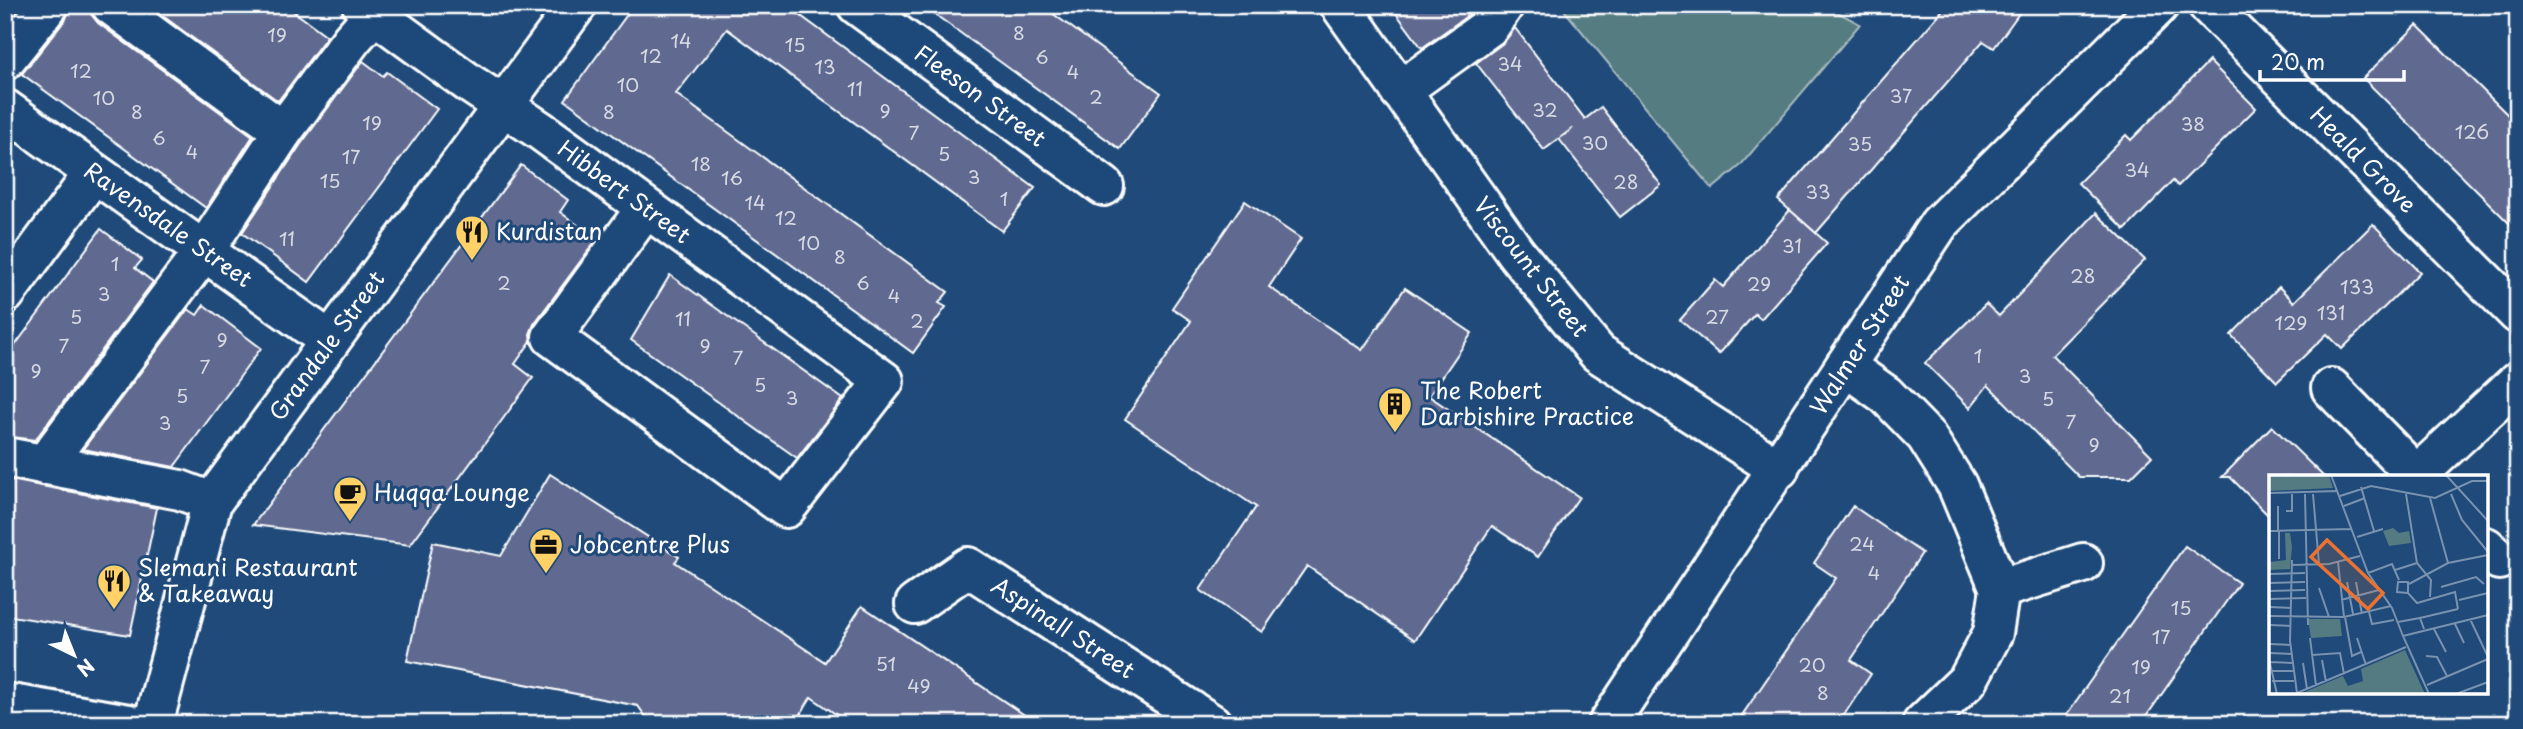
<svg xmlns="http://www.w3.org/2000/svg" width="2523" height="729" viewBox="0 0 2523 729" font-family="'Playpen Sans',sans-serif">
<rect width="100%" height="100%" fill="#1f4a7a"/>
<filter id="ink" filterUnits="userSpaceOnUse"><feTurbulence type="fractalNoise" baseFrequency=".0143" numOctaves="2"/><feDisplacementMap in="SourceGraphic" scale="14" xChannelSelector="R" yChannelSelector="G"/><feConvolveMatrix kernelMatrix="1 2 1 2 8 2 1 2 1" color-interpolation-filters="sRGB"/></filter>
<g filter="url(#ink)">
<path fill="#547b81" stroke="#aabdc0" stroke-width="2" d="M1560,5h264l36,19 -120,142 -28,23z"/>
<g fill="#616a90" stroke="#fff" stroke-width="2">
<path d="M5,5h16l-16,20z"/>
<path d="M70,5h20l1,9 7,9 155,113 -47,72 -184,-134 44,-55z"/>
<path d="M148,5h137l42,31 -49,65z"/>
<path d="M634,5h152l249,183 -33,43 -275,-202 -51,65 272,198 -9,11 7,4 -33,46 -348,-253z"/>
<path d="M922,5h119l120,88 -41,56z"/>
<path d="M1390,5h88l-4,6 -52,37z"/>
<path d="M1934,5h91l-31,43 -11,-7 -167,192 -38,-33 164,-189z"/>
<path d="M2417,25l101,100v107l-155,-154z"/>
<path d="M1515,28l70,91 16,-12 60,78 -41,32 -61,-78 14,-11 -29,22 -68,-87 27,-20z"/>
<path d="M363,61l20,15 4,-4 50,37 -128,173 -67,-49 59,-89z"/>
<path d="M2209,61l47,47 -78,78 -5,-5 -48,49 -47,-47 48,-48 5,5z"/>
<path d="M521,165l47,35 -8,12 37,27 -63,85 -4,10 1,7 -16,23 18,14 -123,167 -157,-20z"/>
<path d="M1245,201l56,38 -32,48 93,63 43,-62 67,45 -43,63 150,101 -41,60 -46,-31 -77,114 -108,-74 -45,66 -62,-42 56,-83 -131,-88 66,-98 -19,-13z"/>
<path d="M1790,210l37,33 -66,76 -6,-5 -36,40 -39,-34 35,-40 8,7z"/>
<path d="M2096,213l49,47 -93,95 100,101 -21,21h-52l-91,-92 -18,23 -45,-45 61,-59 13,12z"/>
<path d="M2373,224l47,48 -78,77 -15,-15 -50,48 -46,-47 48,-48 15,15z"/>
<path d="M101,229l41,31 -7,8 18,14 -118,158 -30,-4v-77z"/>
<path d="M670,275l173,124 -46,59 -166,-118z"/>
<path d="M204,305l57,43 -87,119 -91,-18 105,-140 9,6z"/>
<path d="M2272,426l52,51h-53v41l-41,-41h-8z"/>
<path d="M550,474l129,83 -4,5 150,100 37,-56 176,118h-188l-39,-27 -16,27h-144l-13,-18 -231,-45 26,-119 68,14z"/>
<path d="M5,479l152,29 -27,127 -125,-20z"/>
<path d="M1853,506l69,47 -71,107 20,14 -33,50h-102l100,-146 -22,-15z"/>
<path d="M2185,546l54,37 -98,141h-81z"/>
</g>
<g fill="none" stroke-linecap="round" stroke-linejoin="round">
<g stroke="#fff" stroke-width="44">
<g id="minor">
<path d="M111,5l172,126"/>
<path d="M362,5l107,78 72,48 343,250 -98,127 -234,-171 94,-129"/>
<path d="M857,5l247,181"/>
<path d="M1340,5l176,248 82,100 181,116"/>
<path d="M2208,5l310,309"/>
<path d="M5,60l44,-55"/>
<path d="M1400,91l90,-65 14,-21"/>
<path d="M5,109l325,232"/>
<path d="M5,294l89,-121"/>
<path d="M1845,366l41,29 40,41 31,49 43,104 -7,44 -25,47 -46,44"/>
<path d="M2331,388l87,89"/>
<path d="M5,457l175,33 32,12"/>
<path d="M44,465l160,-214 79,-120 69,-92 30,-34"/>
<path d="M2417,475l101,-94"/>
<path d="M2486,547l13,13"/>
<path d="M2000,589l83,-26"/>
<path d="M915,604l53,-37 244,157"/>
<path d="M153,724l59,-222 365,-497"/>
<path d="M1608,724l331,-500 220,-219"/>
</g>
</g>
<g stroke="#fff" stroke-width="44">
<path id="major" d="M5,703l124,21"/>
</g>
<use href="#minor" stroke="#1f4a7a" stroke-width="38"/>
<use href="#major" stroke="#1f4a7a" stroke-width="38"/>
</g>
</g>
<defs>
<g id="restaurant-pin" transform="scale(1.75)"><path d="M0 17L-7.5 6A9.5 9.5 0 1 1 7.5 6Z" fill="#ffd166" stroke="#1f4a7a"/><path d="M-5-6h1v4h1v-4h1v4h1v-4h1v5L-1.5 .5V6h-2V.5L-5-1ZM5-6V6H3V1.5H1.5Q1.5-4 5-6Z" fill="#111"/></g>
<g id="building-pin" transform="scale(1.75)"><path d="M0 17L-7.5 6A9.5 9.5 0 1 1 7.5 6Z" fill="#ffd166" stroke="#1f4a7a"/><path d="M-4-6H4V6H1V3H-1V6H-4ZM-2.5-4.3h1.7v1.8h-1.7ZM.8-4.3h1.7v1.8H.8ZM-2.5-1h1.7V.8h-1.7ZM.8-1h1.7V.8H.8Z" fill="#111"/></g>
<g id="cafe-pin" transform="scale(1.75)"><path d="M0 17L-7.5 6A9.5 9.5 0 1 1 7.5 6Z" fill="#ffd166" stroke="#1f4a7a"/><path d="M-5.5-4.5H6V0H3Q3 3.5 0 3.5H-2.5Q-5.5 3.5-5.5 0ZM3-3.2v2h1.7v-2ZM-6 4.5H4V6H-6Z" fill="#111"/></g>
<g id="office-pin" transform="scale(1.75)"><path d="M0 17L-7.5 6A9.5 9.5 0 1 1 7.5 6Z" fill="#ffd166" stroke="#1f4a7a"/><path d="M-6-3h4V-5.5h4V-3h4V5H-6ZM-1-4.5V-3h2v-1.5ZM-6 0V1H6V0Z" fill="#111"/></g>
</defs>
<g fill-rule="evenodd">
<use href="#restaurant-pin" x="472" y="232"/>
<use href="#building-pin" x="1395" y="404"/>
<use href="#cafe-pin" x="350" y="493"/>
<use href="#office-pin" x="546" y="545"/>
<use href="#restaurant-pin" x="114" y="581"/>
</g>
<g text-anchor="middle" stroke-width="6" stroke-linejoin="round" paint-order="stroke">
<g font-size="19" fill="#d8dae3">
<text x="1019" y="40">8</text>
<text x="277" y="42">19</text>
<text x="681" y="48">14</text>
<text x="795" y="52">15</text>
<text x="651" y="63">12</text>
<text x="1042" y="64">6</text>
<text x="1510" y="71">34</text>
<text x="825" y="74">13</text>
<text x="81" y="78">12</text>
<text x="1073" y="79">4</text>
<text x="628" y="92">10</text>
<text x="855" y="96">11</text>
<text x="1901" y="103">37</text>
<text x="1096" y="104">2</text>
<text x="104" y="105">10</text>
<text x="1545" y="117">32</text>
<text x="885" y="118">9</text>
<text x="137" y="119">8</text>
<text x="609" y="119">8</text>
<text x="372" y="130">19</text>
<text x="2193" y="131">38</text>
<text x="2472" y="139">126</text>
<text x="914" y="140">7</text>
<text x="159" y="145">6</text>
<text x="1595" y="150">30</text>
<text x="1860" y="151">35</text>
<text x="192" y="159">4</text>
<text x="944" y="161">5</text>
<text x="351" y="164">17</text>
<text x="701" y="171">18</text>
<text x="2137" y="177">34</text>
<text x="974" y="184">3</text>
<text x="732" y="185">16</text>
<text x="330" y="188">15</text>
<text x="1626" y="189">28</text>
<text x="1818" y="199">33</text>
<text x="1004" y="206">1</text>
<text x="755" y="210">14</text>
<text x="786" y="225">12</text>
<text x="287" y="246">11</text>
<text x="809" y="250">10</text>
<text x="1792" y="253">31</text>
<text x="840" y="264">8</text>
<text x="115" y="271">1</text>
<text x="2083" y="283">28</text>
<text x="504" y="290">2</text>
<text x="863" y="290">6</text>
<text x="1759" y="291">29</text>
<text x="2357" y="294">133</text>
<text x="104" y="301">3</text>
<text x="894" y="303">4</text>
<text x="2331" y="320">131</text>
<text x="76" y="324">5</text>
<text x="1717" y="324">27</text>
<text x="683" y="326">11</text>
<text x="917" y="328">2</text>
<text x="2291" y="330">129</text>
<text x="222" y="347">9</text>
<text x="64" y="353">7</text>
<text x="705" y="353">9</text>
<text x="1978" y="363">1</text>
<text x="738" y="365">7</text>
<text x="205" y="374">7</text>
<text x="36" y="378">9</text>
<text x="2025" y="383">3</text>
<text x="760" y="392">5</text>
<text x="182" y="403">5</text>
<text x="792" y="405">3</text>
<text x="2048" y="406">5</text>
<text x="2071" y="429">7</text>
<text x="165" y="430">3</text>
<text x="2094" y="452">9</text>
<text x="1862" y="551">24</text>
<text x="1874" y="580">4</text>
<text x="2181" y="615">15</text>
<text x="2161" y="644">17</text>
<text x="886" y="671">51</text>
<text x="1812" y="672">20</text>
<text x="2141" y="674">19</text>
<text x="919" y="693">49</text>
<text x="1823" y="700">8</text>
<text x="2120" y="703">21</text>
</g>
<g font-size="23" fill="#fff" stroke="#1f4a7a">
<text transform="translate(980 96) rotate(36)" y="8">Fleeson Street</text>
<text transform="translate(2363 160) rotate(45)" y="8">Heald Grove</text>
<text transform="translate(624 192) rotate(36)" y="8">Hibbert Street</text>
<text transform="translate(168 225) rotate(35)" y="8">Ravensdale Street</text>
<text transform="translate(1531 267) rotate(52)" y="8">Viscount Street</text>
<text transform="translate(1860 345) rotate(-57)" y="8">Walmer Street</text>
<text transform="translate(327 346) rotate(-54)" y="8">Grandale Street</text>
<text transform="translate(1063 628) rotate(33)" y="8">Aspinall Street</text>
</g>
<g font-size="23" fill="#fff" stroke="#1f4a7a" text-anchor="start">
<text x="496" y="240">Kurdistan</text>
<text x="1420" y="399">The Robert<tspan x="1420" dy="26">Darbishire Practice</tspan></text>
<text x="374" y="501">Huqqa Lounge</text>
<text x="570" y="553">Jobcentre Plus</text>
<text x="138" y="576">Slemani Restaurant<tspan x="138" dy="26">&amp; Takeaway</tspan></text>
</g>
</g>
<g transform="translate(2269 475)">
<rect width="219" height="219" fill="#1f4a7a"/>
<path d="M0,0h60l4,13 -64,3zM124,53l6,5 10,-2 2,12 -22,3 -6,-15zM16,58h5l2,14 -2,22 -20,1v-8l16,-2zM39,144h32l2,17 -31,2zM136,175l20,44h-125l43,-18 5,10 15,-5 -2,-12z" fill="#547b81"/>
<path fill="none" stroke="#7992af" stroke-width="2" d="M62,0l37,98 24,35 11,28M177,0l42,46M92,12l13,44M0,18l69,-2M36,19l3,131M44,19l6,70M137,19l11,69 14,17 -1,17M182,19l11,26 26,32M71,21l31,-10 64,12 37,-17h16M161,23l18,65M75,31l21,-8M17,36h6v-17M0,56l82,-2M9,56v-25M88,62l26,-8M10,84v-28M23,85l-2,81 7,52M69,87l6,55M23,90l37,-1 31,-8M126,95l22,-7M99,98l24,-9 7,16M0,99l36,-1M78,107l6,32M87,107l6,32M0,108l36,-1M140,109l39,-21 40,-8M172,112l35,-10 8,7M50,113l10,29M0,116l36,-1M139,118l-11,-1 1,-10h10v11l9,10 38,-11 3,17M0,124l37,-1M72,125l38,-10M190,125l29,-7M0,132l22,1M100,137l3,12 22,-4M0,141l75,1 47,-11M76,142l7,39 9,-4M151,143l38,-9M201,144l18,38M129,147l22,-4 4,11M186,149l9,19M0,150l22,1M165,154l12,23M41,163l6,48M88,163l9,27M0,169l22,1M0,178l22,1M43,180l28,-2 4,21M157,181l11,1 10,19M0,184l8,35M53,185l4,22M1,187l22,1M34,188l4,26M2,196h22M3,206h22M158,210l61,-26M28,218l109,-46M160,219l-26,-58 85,-21M187,219l32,-12"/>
<path fill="#eb7230" fill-opacity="0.15" stroke="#eb7230" stroke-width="3.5" d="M58,65l56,53 -15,16 -57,-52z"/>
<rect width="219" height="219" fill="none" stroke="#fff" stroke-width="3.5"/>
</g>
<rect width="2523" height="729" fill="none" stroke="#1f4a7a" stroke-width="28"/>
<rect x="14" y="14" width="2495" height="701" fill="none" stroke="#fff" stroke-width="2.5" filter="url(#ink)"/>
<g transform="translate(74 655) rotate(137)" stroke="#1f4a7a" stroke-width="5" paint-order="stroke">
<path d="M0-5L12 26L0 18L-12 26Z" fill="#ffffff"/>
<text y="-10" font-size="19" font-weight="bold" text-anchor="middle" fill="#ffffff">N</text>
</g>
<path d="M2260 70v10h144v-10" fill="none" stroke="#ffffff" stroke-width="3.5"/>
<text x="2271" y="70" font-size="21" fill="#ffffff" stroke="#1f4a7a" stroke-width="5" paint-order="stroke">20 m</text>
</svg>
